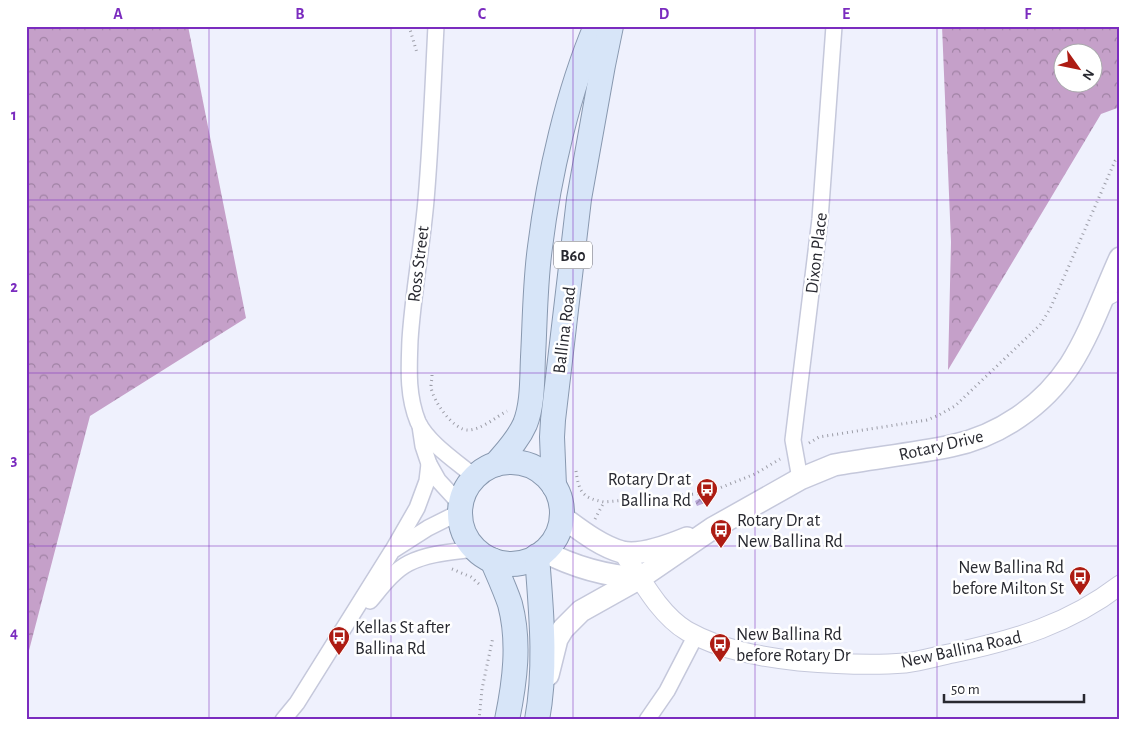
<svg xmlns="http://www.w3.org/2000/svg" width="1146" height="746" viewBox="0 0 1146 746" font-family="'Alegreya Sans',sans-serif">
<defs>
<pattern id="forest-crowns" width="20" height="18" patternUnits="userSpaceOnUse" patternTransform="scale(1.25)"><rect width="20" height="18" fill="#c5a0c9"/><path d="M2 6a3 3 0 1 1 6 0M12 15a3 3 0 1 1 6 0" fill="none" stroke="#a082a4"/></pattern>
<pattern id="building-cross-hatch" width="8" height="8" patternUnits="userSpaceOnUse" patternTransform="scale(1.25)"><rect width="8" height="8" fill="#bcaadb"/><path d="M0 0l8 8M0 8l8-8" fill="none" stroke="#998ab2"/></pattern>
</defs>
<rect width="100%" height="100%" fill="#eff1fd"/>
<g fill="url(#forest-crowns)" fill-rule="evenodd">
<path d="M26,26h162l58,292 -156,98 -64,246z"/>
<path d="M942,26h178v81l-19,7 -153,256 3,-128zM1064,52h30v30h-30z"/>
</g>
<path fill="url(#building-cross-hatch)" d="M703,497l2,6 -8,3 -2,-5z"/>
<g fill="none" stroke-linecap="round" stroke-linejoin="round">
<g stroke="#c5c8db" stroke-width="10">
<path id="service" d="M1105,303l15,-8"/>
</g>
<g stroke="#c5c8db" stroke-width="18">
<g id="minor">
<path d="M436,26c-3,58 -5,116 -10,174 -4,47 -13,93 -16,140 -1,28 -3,55 8,82 10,21 39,40 57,55"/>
<path d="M429,464l9,16 23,25"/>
<path d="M800,479l-7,-39 27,-221 14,-193"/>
<path d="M394,548l23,-40 10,-27 2,-17 -6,-18 -3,-20"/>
<path d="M370,601c11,-13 23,-30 39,-38 20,-10 44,-11 66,-14"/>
<path d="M283,720l14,-17 95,-152 36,-23 32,-16"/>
<path d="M647,720l20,-29 29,-56"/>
</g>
</g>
<g stroke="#c5c8db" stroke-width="21">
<path id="tertiary" d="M623,552c18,27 36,62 64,79 34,19 74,26 112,30 36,3 71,5 106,2 16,-2 33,-7 48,-10 62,-13 116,-29 167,-68"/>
</g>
<g stroke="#c5c8db" stroke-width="24">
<g id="secondary">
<path d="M561,516c18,13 39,30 61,36 18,4 48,-7 65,-14"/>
<path d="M543,551c31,16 62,25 97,27"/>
<path d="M548,675l9,-36 6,-10 18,-18 59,-33 73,-50 87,-49 34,-14c39,-7 78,-11 117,-19 48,-10 92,-40 119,-81 21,-33 34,-72 50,-107"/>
</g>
</g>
<g stroke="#8898af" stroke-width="26">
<g id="primary">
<circle cx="511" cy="513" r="51"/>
<path d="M496,464c10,-12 22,-24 29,-40 8,-20 7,-45 8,-67 2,-37 2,-74 7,-110 9,-72 28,-155 56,-221"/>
<path d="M554,486l-2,-49 1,-17 26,-221 24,-134 8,-39"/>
<path d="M492,560c6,14 13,29 18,44 10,38 5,77 -3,116"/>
<path d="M537,720c10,-54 4,-110 0,-164"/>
</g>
</g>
<g stroke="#9c9da7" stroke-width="3" stroke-dasharray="1 4" stroke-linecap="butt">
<path d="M409,26l8,27"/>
<path d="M432,375c0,4 -1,8 -1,12 2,14 22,43 37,43 13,0 28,-13 39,-19"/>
<path d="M809,443l10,-6 108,-17 12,-5 16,-9 85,-81 10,-16 65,-148 5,-5"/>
<path d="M576,471c3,22 7,27 28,31l103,-9 48,-19 25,-15"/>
<path d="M595,519l9,-17"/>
<path d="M452,569l19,8 8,7"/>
<path d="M479,720l3,-31 11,-52"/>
</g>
<use href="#service" stroke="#fff" stroke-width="8"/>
<use href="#minor" stroke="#fff" stroke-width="15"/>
<use href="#tertiary" stroke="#fff" stroke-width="19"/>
<use href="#secondary" stroke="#fff" stroke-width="21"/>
<use href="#primary" stroke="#d7e5f8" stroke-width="24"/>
</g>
<path fill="none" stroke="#7b2cbf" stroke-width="1" stroke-opacity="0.55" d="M209,26v694M391,26v694M573,26v694M755,26v694M937,26v694M26,200h1094M26,373h1094M26,546h1094"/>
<defs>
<g id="bus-pin" transform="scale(1.125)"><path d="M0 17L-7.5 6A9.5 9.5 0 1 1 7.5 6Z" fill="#ad1c13" stroke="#fff"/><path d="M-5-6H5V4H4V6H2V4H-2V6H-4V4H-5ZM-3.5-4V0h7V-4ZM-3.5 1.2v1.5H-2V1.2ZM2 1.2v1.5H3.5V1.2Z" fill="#fff"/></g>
</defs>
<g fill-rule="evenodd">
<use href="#bus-pin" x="707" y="489"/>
<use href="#bus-pin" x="721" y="530"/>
<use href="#bus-pin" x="1080" y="577"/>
<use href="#bus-pin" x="339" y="637"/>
<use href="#bus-pin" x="720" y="644"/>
</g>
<g text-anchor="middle" stroke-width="5" stroke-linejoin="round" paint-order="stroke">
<rect fill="#fff" stroke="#68696e" stroke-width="1" x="554" y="241.5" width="38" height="27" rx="4"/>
<g font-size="16" font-weight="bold" fill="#282930">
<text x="573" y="261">B60</text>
</g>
<g font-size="18" fill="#282930" stroke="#fff">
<text transform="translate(816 253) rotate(-83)" y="6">Dixon Place</text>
<text transform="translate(418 264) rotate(-83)" y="6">Ross Street</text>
<text transform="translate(564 330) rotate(-83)" y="6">Ballina Road</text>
<text transform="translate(941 445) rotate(-13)" y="6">Rotary Drive</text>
<text transform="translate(961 649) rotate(-12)" y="6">New Ballina Road</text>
</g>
<g font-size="18" fill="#282930" stroke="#fff" text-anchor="start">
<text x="691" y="485" text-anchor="end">Rotary Dr at<tspan x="691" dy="21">Ballina Rd</tspan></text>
<text x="737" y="526">Rotary Dr at<tspan x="737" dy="21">New Ballina Rd</tspan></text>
<text x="1064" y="573" text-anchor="end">New Ballina Rd<tspan x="1064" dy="21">before Milton St</tspan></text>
<text x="355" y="633">Kellas St after<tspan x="355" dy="21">Ballina Rd</tspan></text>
<text x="736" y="640">New Ballina Rd<tspan x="736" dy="21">before Rotary Dr</tspan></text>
</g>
</g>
<rect width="1146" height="746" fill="none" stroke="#ffffff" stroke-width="55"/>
<g transform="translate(1078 68) rotate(123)"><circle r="24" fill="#ffffff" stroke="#a9a9ac"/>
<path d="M0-4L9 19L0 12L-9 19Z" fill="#ad1c13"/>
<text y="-8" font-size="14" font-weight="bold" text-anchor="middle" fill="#282930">N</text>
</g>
<path d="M944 694v8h140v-8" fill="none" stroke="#282930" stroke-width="2.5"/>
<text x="951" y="694" font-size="15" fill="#282930" stroke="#ffffff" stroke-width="4" paint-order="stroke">50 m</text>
<rect x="28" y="28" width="1090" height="690" fill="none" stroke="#7b2cbf" stroke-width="2"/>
<g font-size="16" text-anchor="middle" font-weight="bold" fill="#7b2cbf">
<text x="118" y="19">A</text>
<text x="300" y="19">B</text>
<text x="482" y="19">C</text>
<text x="664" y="19">D</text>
<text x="846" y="19">E</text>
<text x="1028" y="19">F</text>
<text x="14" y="120">1</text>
<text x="14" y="292">2</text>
<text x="14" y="465">3</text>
<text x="14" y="638">4</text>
</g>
</svg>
